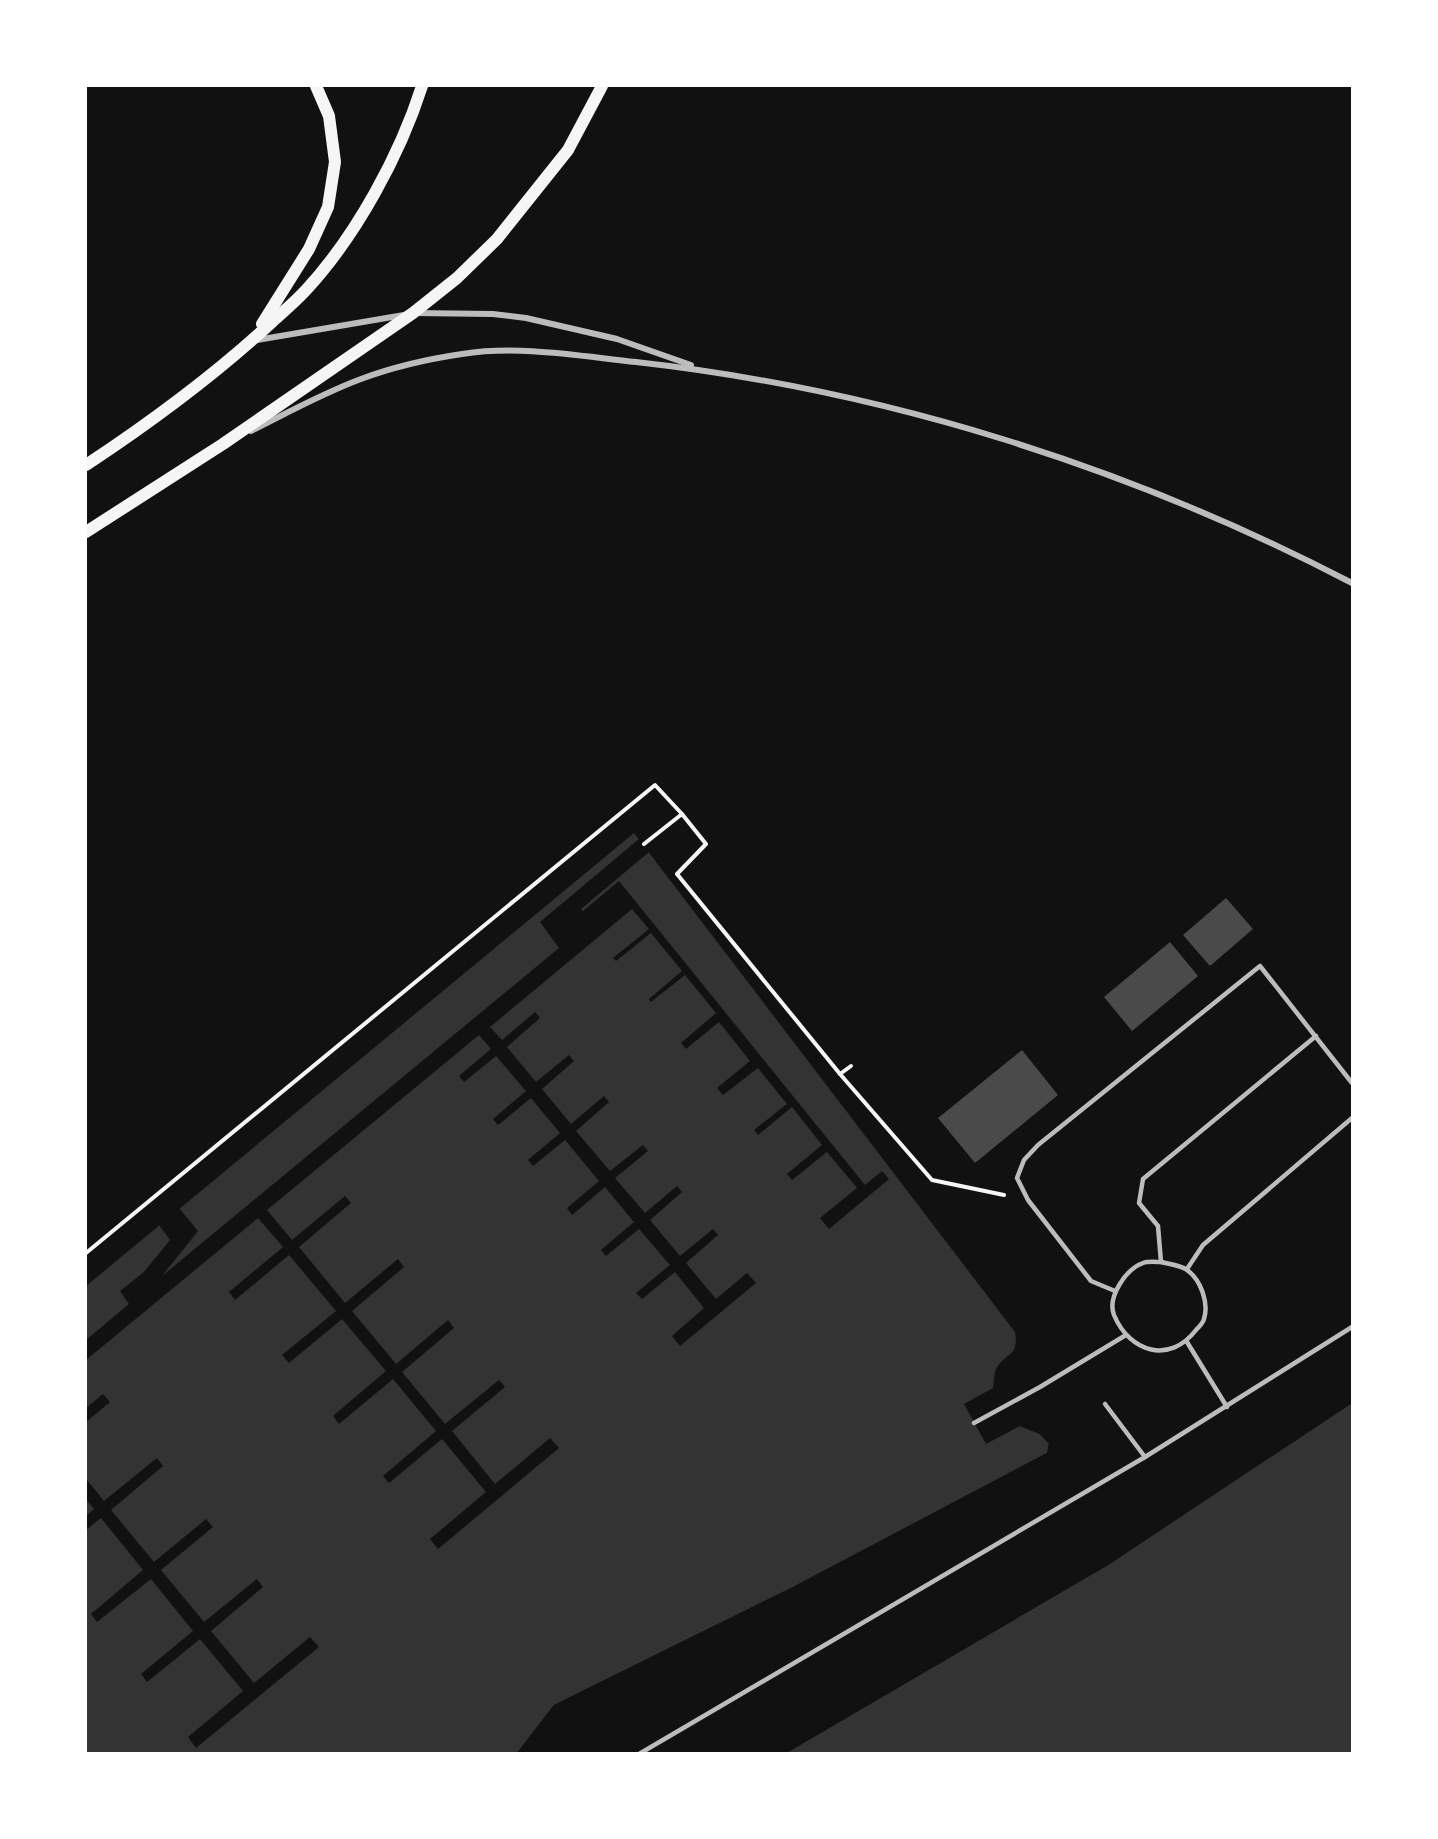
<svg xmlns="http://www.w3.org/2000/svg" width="1438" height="1839" viewBox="0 0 1438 1839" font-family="'Space Grotesk',sans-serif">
<rect width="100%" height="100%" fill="#111"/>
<g fill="#333">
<path d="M634,833l381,499c4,26 -9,19 -19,37 -2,5 -2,13 -3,19l-29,16 22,40 34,-18 20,8 9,10 -2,9 -254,134 -239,118 -37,48 -431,1v-468z"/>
<path d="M1352,1403v350l-567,1 323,-189z"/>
</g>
<g fill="#111">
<path d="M639,839l10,13 -68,57 2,2 36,-30 246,304 17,-14 7,8 -60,50 -9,-11 37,-30 -30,-36 -35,28 -5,-6 35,-29 -30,-38 -34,28 -4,-5 33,-26 -29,-36 -35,27 -6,-7 33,-27 -31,-39 -33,27 -5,-6 35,-30 -31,-38 -34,27 -2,-3 33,-28 -31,-38 -35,28 -3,-3 36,-29 -17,-20 -142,118 12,13 33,-28 5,6 -33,29 29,35 33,-27 5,6 -32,28 29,35 33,-28 5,6 -33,29 34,40 33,-26 5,6 -33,27 30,35 32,-27 5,6 -32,28 30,36 33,-27 5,6 -32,28 30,36 31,-26 9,10 -76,63 -8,-10 32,-28 -29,-36 -33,27 -6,-6 34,-28 -31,-36 -33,27 -5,-6 33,-28 -29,-35 -33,28 -5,-7 32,-27 -34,-41 -32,26 -5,-6 32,-27 -29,-35 -33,27 -5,-6 33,-28 -30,-35 -32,26 -5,-6 32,-27 -12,-14 -212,175 25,30 53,-44 6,7 -52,44 46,56 53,-44 6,8 -52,44 44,53 52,-44 6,8 -52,44 43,52 54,-44 6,7 -53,44 43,53 55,-46 9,10 -121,101 -8,-10 56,-47 -44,-53 -53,44 -6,-7 53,-45 -43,-52 -54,45 -6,-8 53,-45 -44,-52 -53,44 -7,-8 54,-44 -47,-56 -54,45 -6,-8 54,-45 -25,-29 -172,142v-20l43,-36 -9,-13 24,-19 26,-32 -11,-15 20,-17 19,23 -36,45 397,-328 -19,-26z"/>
<path d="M103,1394l7,8 -24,20v-14z"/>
<path d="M1352,1400v3l-244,162 -326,189 34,-23 291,-168z"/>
<path d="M1024,1424l18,8 9,10 -2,13 -254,134 -239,119 -36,46 -3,-1 37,-48 239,-118 254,-134 2,-9 -9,-10 -20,-8z"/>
<path d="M157,1458l6,8 -52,44 43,52 52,-43 7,8 -52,43 43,52 53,-43 6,8 -52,44 43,52 56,-46 9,10 -123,101 -8,-11 55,-46 -43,-52 -53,43 -6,-8 52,-43 -42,-52 -54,43 -6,-8 52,-44 -42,-52 -15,12v-14l8,-7 -8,-10v-20l18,22z"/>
</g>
<g fill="#4a4a4a">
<path d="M1226,898l27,31 -43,37 -27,-31z"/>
<path d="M1170,942l28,34 -66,55 -28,-34z"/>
<path d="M1022,1050l36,45 -83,68 -37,-45z"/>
</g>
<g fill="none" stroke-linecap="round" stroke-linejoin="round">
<g stroke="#f5f5f5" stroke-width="4">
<path d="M644,844l38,-30 24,30 -29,30 163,200 92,106 72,15"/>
<path d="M840,1074l11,-8"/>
<path d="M86,1253l569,-468 27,29"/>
</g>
<g stroke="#bcbcbc" stroke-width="4.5">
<path d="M1161,1262l-3,-36 -19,-23 4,-24 173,-143"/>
<path d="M1161,1262c8,2 20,3 26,8 14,10 22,33 17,49 -1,4 -5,8 -8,11 -26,34 -66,23 -82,-15 -7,-18 12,-46 29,-52 5,-2 13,-1 18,-1z"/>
<path d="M1187,1269l16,-24 149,-127"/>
<path d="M1115,1291l-24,-10 -63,-81 -11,-22 7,-18 14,-15 222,-179 92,117"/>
<path d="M1187,1342l40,65"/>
<path d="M1105,1404l40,53"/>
<path d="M974,1423l66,-36 86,-52"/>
<path d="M639,1754l506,-297 207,-130"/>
</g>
<g stroke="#bcbcbc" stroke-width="6">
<path d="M414,313l79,1 33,4 91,21 74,26"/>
<path d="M257,340l147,-25"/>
<path d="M251,431c36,-18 72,-38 110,-52 32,-12 67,-20 101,-25 57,-9 117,2 174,8 250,28 493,105 716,221"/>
</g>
<g stroke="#f5f5f5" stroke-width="12">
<path d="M262,324l47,-75 19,-42 7,-45 -6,-46 -13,-30"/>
<path d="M86,465c65,-43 129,-90 187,-144 11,-10 23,-20 33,-31 50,-54 94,-135 116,-204"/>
<path d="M86,532l137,-88 190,-131 44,-35 40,-39 71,-89 34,-64"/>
</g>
</g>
<rect width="1438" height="1839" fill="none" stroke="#ffffff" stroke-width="174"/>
</svg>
